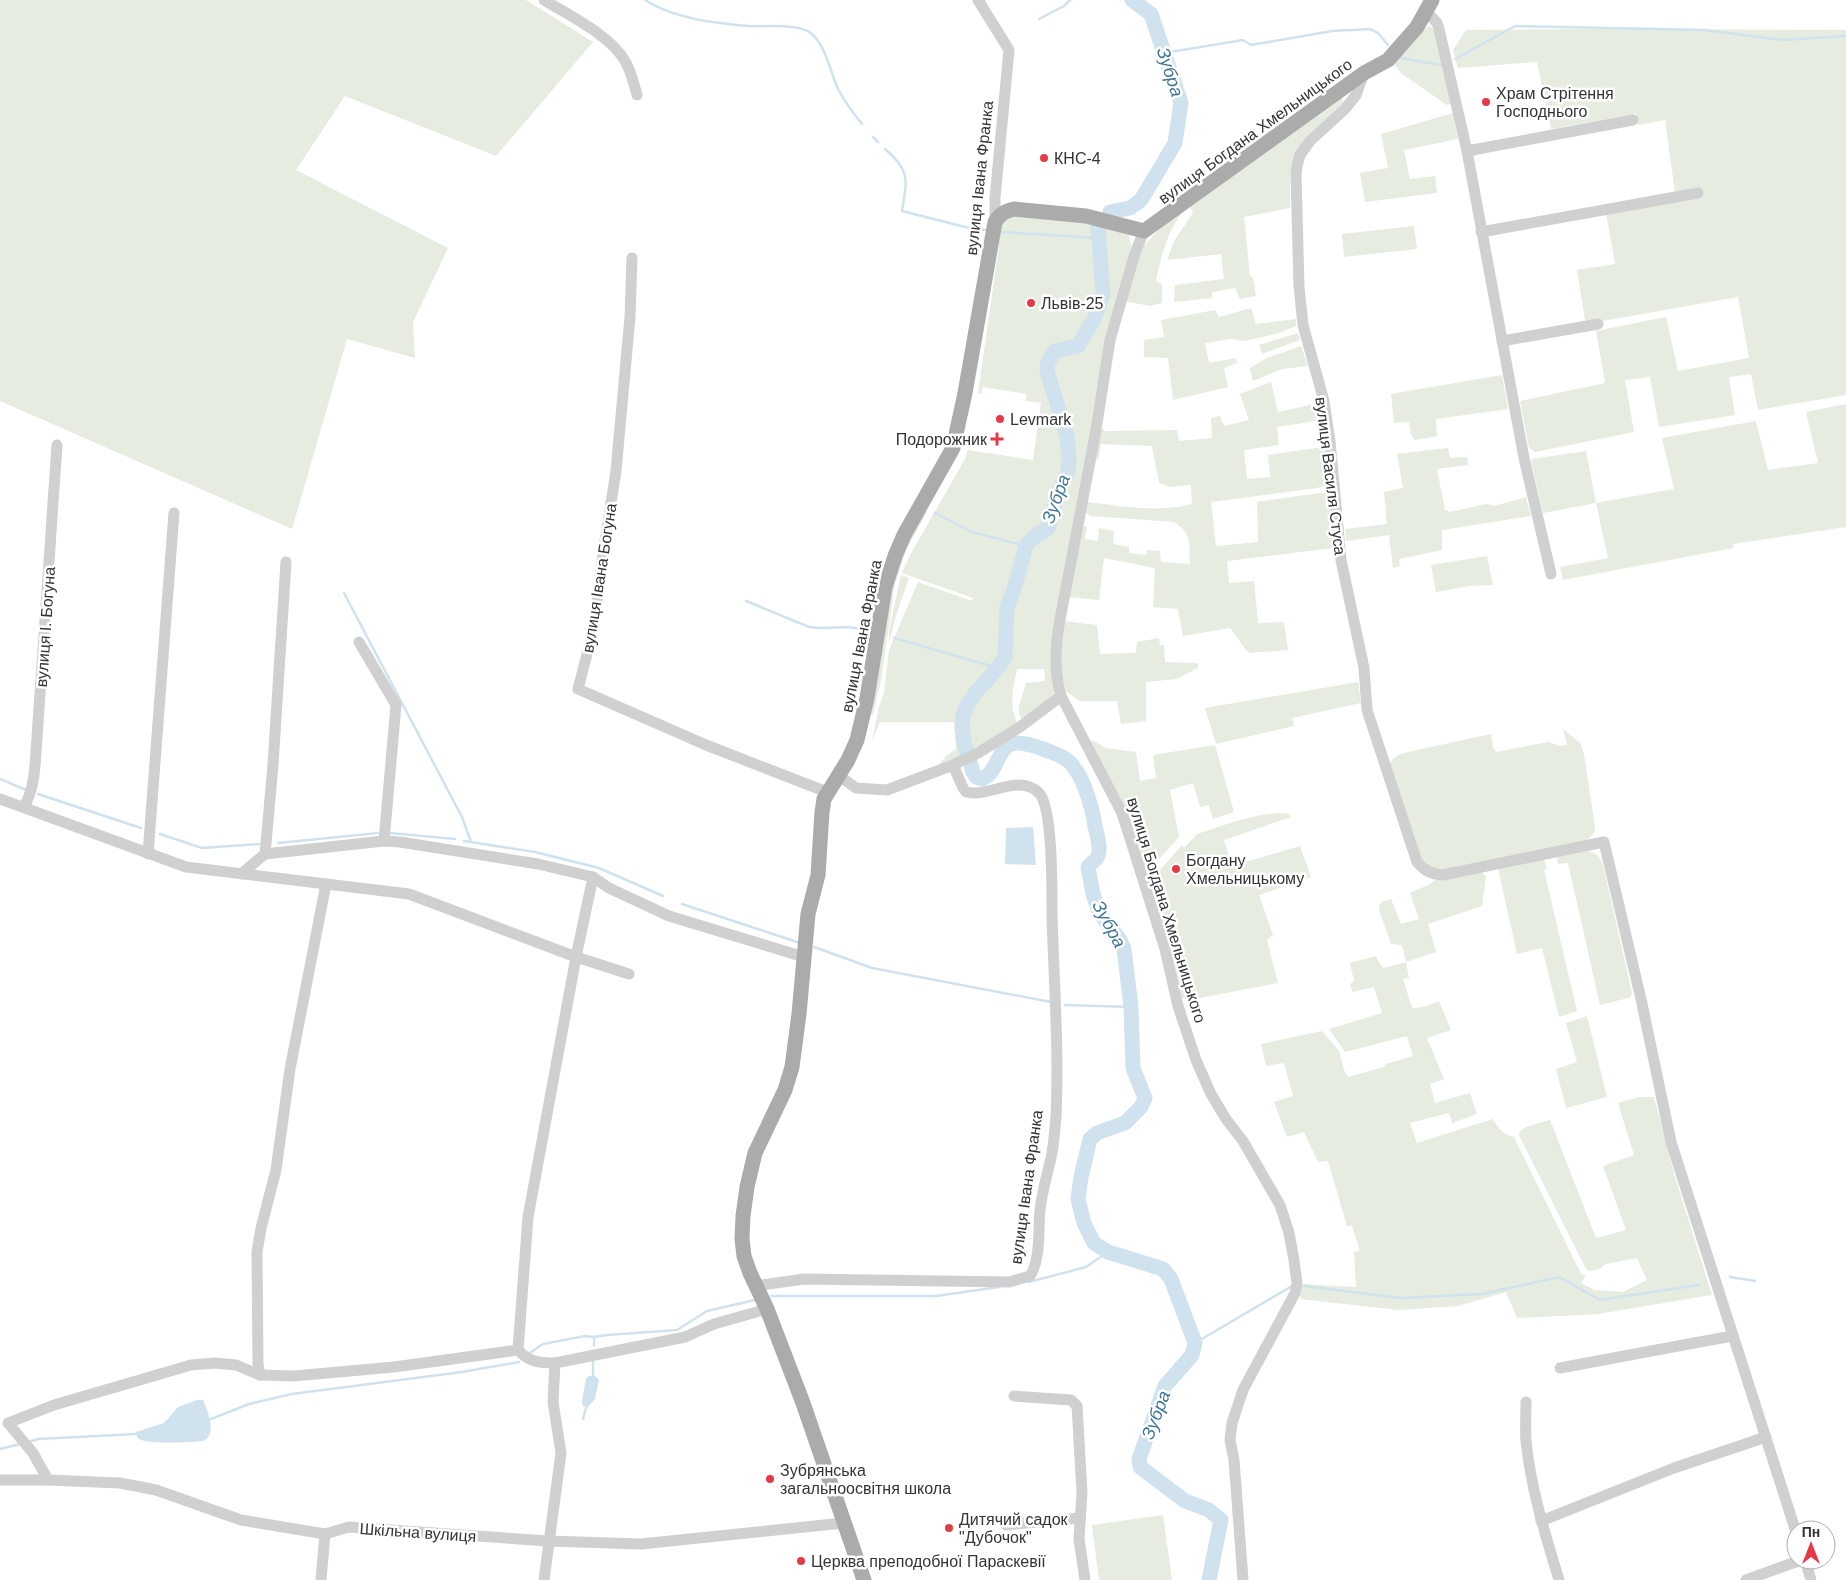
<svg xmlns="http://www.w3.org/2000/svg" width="1846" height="1580" viewBox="0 0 1846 1580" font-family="Helvetica,sans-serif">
<rect width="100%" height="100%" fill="#fff"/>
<g fill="#e6ecdf">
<path d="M0,0h526l67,42 -97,114 -151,-60 -49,74 152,78 -35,74 2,36 -68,-19 -55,190 -292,-128z"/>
<path d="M1429,25l6,6 18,73 -6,1 -45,-31 -7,-9 -1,-2z"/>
<path d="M1597,29l249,1v365l-88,15 -7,-36 -22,3 6,38 -76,12 -9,-50 -25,3 9,52 -99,20 -6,-4 -9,-47 85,-18 -9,-52 70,-14 12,54 71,-13 -11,-61 -147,26 -6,-3 -8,-50 38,-6 -9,-51 97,-16 -2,-9 -26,4 -10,-72 -27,5 -2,-11 -85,15 -14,-67 -79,6 -5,-18 13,-20z"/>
<path d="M1342,97l1,6 -49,56 -4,18v31l-46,9 6,59 3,1 3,19 -16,3 -5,-11 -23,4v6l-38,4 1,-17 49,-6 -3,-25 -54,6 7,-19 19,-28 -3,-7z"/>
<path d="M1453,113l5,26 -54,11 6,29 25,-3 2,17 -72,9 -5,-29 28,-5 -7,-34z"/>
<path d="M1184,210c-16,19 -23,46 -28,71l6,3v19l-12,3 -26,-5 16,-51 22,-24z"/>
<path d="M1013,216l62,3 48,13 6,3 2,11 -41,196 -35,182 -2,3 2,64 -4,7 -29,21 -3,-5v-8l7,-23 19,-2 -1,-12h-27c-4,19 -8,36 0,54l-52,34 -26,8 7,-9 10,-7 -2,-27h-74l-8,19 7,-34 5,-14 5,-43 29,-68 54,19 1,-3 -71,-25 8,-18 55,-96 3,-9 65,10 8,-57 -15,-2v-7l-43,-7 -2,7 -3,-1 21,-147c1,-17 -3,-20 14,-30z"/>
<path d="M1414,226l3,23 -73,8 -2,-23z"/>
<path d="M1251,308l5,16 40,-5v7l-17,7 -34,8 -14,-2 -26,4 4,20 27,-5 1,5 -13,5 4,19 -55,13 -5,-42 -24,-1v-17l20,-3 -3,-17 54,-10 4,7z"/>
<path d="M1298,333l2,7 -38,14 -3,-9z"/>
<path d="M1301,346l7,20 -26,3 -29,12 -3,-13 17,-10z"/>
<path d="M1502,375l6,34 -72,10 1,17 -22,4 -4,-5 -2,-13 -15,1 -3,-29z"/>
<path d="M1271,382l7,30 41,-9 3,17 -45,7 2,18 -35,5 3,29 23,-2 -2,-22 55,-8 3,2 2,34 -1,2 -10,3 -106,14 5,44 42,-4 -1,-40 62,-9 10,1 6,51 -2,3 -106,13 2,22 25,-2 4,42 26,-1 4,28 -38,3 -4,-3 -16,-22 -47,8 -5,-27 -25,-2 2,-39 -51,-10 -5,42 -30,-3 13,-71 5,1 -2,12 13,2 1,-13 15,3 -1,13 16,3v6l17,2 1,-5 13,1 1,11 29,2c-1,-20 3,-30 -16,-42l-83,-6 -5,-3 1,-11c36,4 70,11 105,2l-1,-19 -21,2 -11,-4 -7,-37 -51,-2 -3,16 -3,-1 5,-30h4v2l73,-1 2,11 33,-3 -1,-20 9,-2 4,10 25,-6 -9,-26z"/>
<path d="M1846,404v123l-113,17v4l-170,32 -3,-13 48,-9 -12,-55 -53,10 -12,-52 1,-2 54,-8 10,52 78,-14 -12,-51 94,-17 12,49 50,-7 -12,-51z"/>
<path d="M1448,448l2,10 17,-1 1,8 -31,4 8,41 5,2 36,-8 8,2 32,-9 5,19 -89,14v20l-43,9 1,7 -7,2 -4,-33 -43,6 -1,-12 42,-5 -3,-32 19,-4 -6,-34z"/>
<path d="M922,510l5,2 -21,38 -11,34 -14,96 -8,35 -4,-1 22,-130z"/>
<path d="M1487,556l6,29 -24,1 -33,6 -5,-27z"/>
<path d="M901,575l8,3 -13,38 -7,27v-13z"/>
<path d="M1064,621l33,4 3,29 36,-1 1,-11 22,-4 1,7h4l1,17 33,1v5l-22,11 -30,3v39l-25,3 -4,-23h-37l-16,-11 -3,-10v-42z"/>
<path d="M1358,682l3,21 -69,15 2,8 -78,18 -11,-36z"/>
<path d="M1563,729l17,14 4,11 11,74 -1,5 -8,8 -138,29h-12l-16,-10 -31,-95c4,-9 11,-11 19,-13l83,-18 2,14 3,4 52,-10 12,4 7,-1z"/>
<path d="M1093,740l12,8 31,4 4,29 16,-3 -3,-23 62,-10 19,67 -21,7 -4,-14 -9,2 -7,-24 -23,7 9,47 -29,32 -4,2 -56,-128z"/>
<path d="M1278,813l11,1 2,3 -67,23 8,26 68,-20 11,31 -52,18 14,40 -6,5 11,43 -89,17 -7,-2 -32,-110 1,-8 31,-35 2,3 13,-14 39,-13 25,-6z"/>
<path d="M1589,851l9,4 5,10 29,128 -1,4 -3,1 -28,7 -32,-142 -10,1 -1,-7z"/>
<path d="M1544,859l3,9 -3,2 33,141 -18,6 -17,-69 -25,6 -19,-86z"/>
<path d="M1482,872l4,5 -4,29 -54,18 8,28 -30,10 3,16 -6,1 9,29 12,-1 15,-6 12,29 -24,8 17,41 -14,5 5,19 35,-10 7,21 -25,9 -3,-10 -39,10 7,20 76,-24c5,10 11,16 21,18l67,137 5,2 -5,7 14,7 28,2 24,-12 -10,-22 -31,6 -6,5 -11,2 -3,-2 -67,-134 1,-4 6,-4 24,-7 46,118 30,-8 -23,-64 31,-11 -16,-52 22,-6h14l21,80 37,118 -114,19 -81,4 -11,-26 -48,14 -59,4 -99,-11 2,-15 54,3 -2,-35 6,-1 -8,-25h-5l-19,-65 -10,1 -14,-30 -17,5 -13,-35 19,-6 -9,-33 -18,3 -5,-22 61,-13 17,20 5,19 4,7 36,-10 2,-3 27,-8 -6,-20 -62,16 -16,-23 53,-16 -8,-26 -21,5 -3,-8 4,-3 -4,-18 26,-7 5,10 3,2 22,-6 -4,-17 -11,-1 -12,-34v-5l3,-3 9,-3 10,25 18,-5 -9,-26 18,-8 7,-5z"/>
<path d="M1587,1016l20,81 -41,11 -10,-39 21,-7 -11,-39z"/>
<path d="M1163,1515l9,65h-73l-7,-55z"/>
</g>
<g fill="#cfe2ee">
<path d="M1033,827l3,38 -31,-1 1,-36z"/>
<path d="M589,1376h6l4,4 -4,19 -7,8 -5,-1 -1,-5 4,-23z"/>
<path d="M197,1400h6c5,11 14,33 1,41 -14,1 -54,4 -65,-2 -3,-2 -2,-4 -3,-7l28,-9 14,-16z"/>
</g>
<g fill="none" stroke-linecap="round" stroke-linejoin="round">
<g stroke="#cfe2ee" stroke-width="2.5">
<path d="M645,0c29,19 70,23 104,26 16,1 51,-3 63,8 15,14 18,38 26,55 7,13 15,24 24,35"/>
<path d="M1039,19l25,-13 6,-6"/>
<path d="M1164,53l79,-13 8,5 81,-14 38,-2 8,4 10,12"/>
<path d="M1400,58l42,7"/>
<path d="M1455,59l60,-33 189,4 78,10 64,-4"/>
<path d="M873,137l5,5"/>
<path d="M885,149c26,22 22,31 17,62l67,17 18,2"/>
<path d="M1000,232l97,6"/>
<path d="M935,513l37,19 54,14"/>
<path d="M344,593l118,224 9,25"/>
<path d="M746,601l63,26 11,1 29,-1 22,4"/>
<path d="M894,638l104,30"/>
<path d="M0,779l26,11"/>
<path d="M38,794l103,34"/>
<path d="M390,833l65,6"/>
<path d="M160,834l42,14 58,-4"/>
<path d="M464,841l71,11 64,16 64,28"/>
<path d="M278,843l100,-10"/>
<path d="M682,904l115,38"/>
<path d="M814,947l58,21 179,34"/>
<path d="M1065,1005l66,2"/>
<path d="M1730,1277l25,4"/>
<path d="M1029,1282l57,-15 22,-15"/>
<path d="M1304,1286l97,12 81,-4 77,-17 41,23 98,-15"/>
<path d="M771,1296h165l63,-9"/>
<path d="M1195,1343l97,-57"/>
<path d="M594,1345v-8"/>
<path d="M530,1353l13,-9 42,-8 9,1 13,-2 70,-5 30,-19 48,-11"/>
<path d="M593,1379v-17"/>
<path d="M583,1419l4,-15"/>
<path d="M206,1421l43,-17 43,-10 170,-22 57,-10"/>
<path d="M28,1442l10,-3 99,-5"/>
<path d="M0,1449l20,-5"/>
</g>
<g stroke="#cfe2ee" stroke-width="15">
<path d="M1110,212l20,-4 11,-8 34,-57 6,-40 -30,-89 -19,-14"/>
<path d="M1098,227l5,67 -8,23 -17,29 -23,5 -7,11 -1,9 20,65 2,22 -1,13 -10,22 -10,35 -13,8 -9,10 -13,46 -6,15 -2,50 -7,11 -22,24 -9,13 -4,11 -1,12 2,14 9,30 3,5 6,2c17,-6 15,-36 35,-36 9,0 18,3 26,6 7,3 15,5 21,9 18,10 28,49 31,68 2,9 6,21 3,30 -2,5 -7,6 -10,11l5,27 6,18 21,28 4,9 7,58 2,61 12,30 -4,9 -16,16 -28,10 -7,6 -9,38 -3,22 6,24 10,20 14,9 55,17 8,10 24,64 -3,12 -27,31 -26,73 1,8 45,34 24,9 12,10 -12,60"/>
</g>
<g stroke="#d0d0d0" stroke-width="11">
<path d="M544,0c26,16 66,35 81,61 6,10 9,23 12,34"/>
<path d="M978,0l31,50 -14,148v24"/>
<path d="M1427,12l10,11 2,6 28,122 57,307 27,116"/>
<path d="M1364,73l-8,22 -11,14 -35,32 -10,14 -3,11 -1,9 3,111 4,39 21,76 6,40 11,119 23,108 3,42 50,152c8,9 14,12 26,13l161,-33 37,157 30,143 125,390"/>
<path d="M1467,151l166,-31"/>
<path d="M1144,231l-9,22 -25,87 -14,90 -37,195c-4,24 -5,48 2,71l61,117 43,136 13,57 18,54 15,34 15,25 17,22 37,64 9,28 5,27 3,23 -2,10 -52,97 -11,33 -2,17 4,20 9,120"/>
<path d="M1481,232l217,-39"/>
<path d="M632,258l-2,59 -14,154 -13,83 -9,73 -16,62 128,56 121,47"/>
<path d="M1502,341l96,-17"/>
<path d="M359,642l37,63 -12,136"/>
<path d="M838,775l18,13 31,2 66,-25 25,-12 42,-26 41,-31"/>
<path d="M0,799l186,68 223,27 167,63 53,17"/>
<path d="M24,807c12,-21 11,-46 13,-70l20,-292"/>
<path d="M148,854l26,-341"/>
<path d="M265,854l8,-89 13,-203"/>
<path d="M241,874l24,-20 119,-13 16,1 138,22 55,13 16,11 60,28 135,41"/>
<path d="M755,1286l49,-7 205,3 21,-6c11,-16 8,-47 10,-66 2,-18 7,-35 11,-52 3,-14 4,-28 5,-42 3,-66 -2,-133 -4,-200 0,-23 1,-109 -13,-123 -20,-20 -50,5 -73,-1l-3,-4 -10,-23"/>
<path d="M518,1350l10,-133 48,-260 17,-80"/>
<path d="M1560,1368l172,-32"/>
<path d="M260,1375l-2,-11 -1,-112 4,-24 15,-58 14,-101 36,-185"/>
<path d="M1014,1396l57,4 6,6 5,86 -3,47 6,41"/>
<path d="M1526,1402c0,13 -1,26 0,39 5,48 19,93 33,139"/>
<path d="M0,1480h48l72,3 36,7 85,30 84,14 24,-7 199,14 93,3 202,-21"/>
<path d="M48,1480l-15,-27 -25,-30 46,-18 137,-40 24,-2 21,2 24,10 34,1 100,-9 124,-17c11,12 21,13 37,13l130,-26 29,-13 53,-15"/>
<path d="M1541,1521l133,-53 92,-31"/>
<path d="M1006,1525l74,-7"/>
<path d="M1805,1560l6,20"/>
<path d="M321,1580l4,-46"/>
<path d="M544,1580l17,-127 -8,-51 2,-39"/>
<path d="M1746,1580l55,-20"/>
</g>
<path stroke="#ababab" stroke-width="15" d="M864,1580l-61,-177 -36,-94 -17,-36 -6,-17 -2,-17 1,-23 4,-29 8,-34 30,-63 7,-23 7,-53 9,-100 10,-39 4,-63 2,-13 24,-39 9,-20 10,-42 18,-111 10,-31 9,-21 49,-87 12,-55 30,-171c5,-8 10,-11 19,-13l72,7 58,15 220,-158 24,-13 29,-33 15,-27"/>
</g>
<g fill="#e63946" stroke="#fff" stroke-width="2">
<circle cx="1486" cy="102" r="5"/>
<circle cx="1044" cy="158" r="5"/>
<circle cx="1031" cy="303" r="5"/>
<circle cx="1000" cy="419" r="5"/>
<path d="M994.5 431.5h5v5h5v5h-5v5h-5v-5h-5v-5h5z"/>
<circle cx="1176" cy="869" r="5"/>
<circle cx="770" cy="1479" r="5"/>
<circle cx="949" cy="1528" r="5"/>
<circle cx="801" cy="1561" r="5"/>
</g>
<g text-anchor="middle" stroke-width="5" stroke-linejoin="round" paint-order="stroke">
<g font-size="16" fill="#333" stroke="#fff" text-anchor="start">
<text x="1496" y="99">Храм Стрітення<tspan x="1496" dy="18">Господнього</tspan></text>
<text x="1054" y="164">КНС-4</text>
<text x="1041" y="309">Львів-25</text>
<text x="1010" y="425">Levmark</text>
<text x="987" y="445" text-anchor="end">Подорожник</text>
<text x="1186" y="866">Богдану<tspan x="1186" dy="18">Хмельницькому</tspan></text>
<text x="780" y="1476">Зубрянська<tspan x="780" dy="18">загальноосвітня школа</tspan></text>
<text x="959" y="1525">Дитячий садок<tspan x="959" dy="18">"Дубочок"</tspan></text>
<text x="811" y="1567">Церква преподобної Параскевії</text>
</g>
<g font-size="16" fill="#333" stroke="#fff">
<text transform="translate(1255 131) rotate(-36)" y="6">вулиця Богдана Хмельницького</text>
<text transform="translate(979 178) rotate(-84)" y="6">вулиця Івана Франка</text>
<text transform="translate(1331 476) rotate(83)" y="6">вулиця Василя Стуса</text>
<text transform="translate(599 578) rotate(-81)" y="6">вулиця Івана Богуна</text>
<text transform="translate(45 627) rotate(-86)" y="6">вулиця І. Богуна</text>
<text transform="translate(861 636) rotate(-79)" y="6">вулиця Івана Франка</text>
<text transform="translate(1167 910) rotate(73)" y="6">вулиця Богдана Хмельницького</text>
<text transform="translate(1026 1187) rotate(-82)" y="6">вулиця Івана Франка</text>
<text transform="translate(418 1532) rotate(4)" y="6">Шкільна вулиця</text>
</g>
<g font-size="18" font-style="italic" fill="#3f7597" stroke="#fff">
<text transform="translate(1170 72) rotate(72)" y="6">Зубра</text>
<text transform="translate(1056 499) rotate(-70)" y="6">Зубра</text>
<text transform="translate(1109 924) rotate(62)" y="6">Зубра</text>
<text transform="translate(1156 1415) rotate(-69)" y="6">Зубра</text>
</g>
</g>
<g transform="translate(1811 1545)"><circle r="24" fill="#ffffff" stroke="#adadad"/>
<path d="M0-4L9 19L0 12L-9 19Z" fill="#e63946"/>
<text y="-8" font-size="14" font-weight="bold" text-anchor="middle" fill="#333333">Пн</text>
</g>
</svg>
